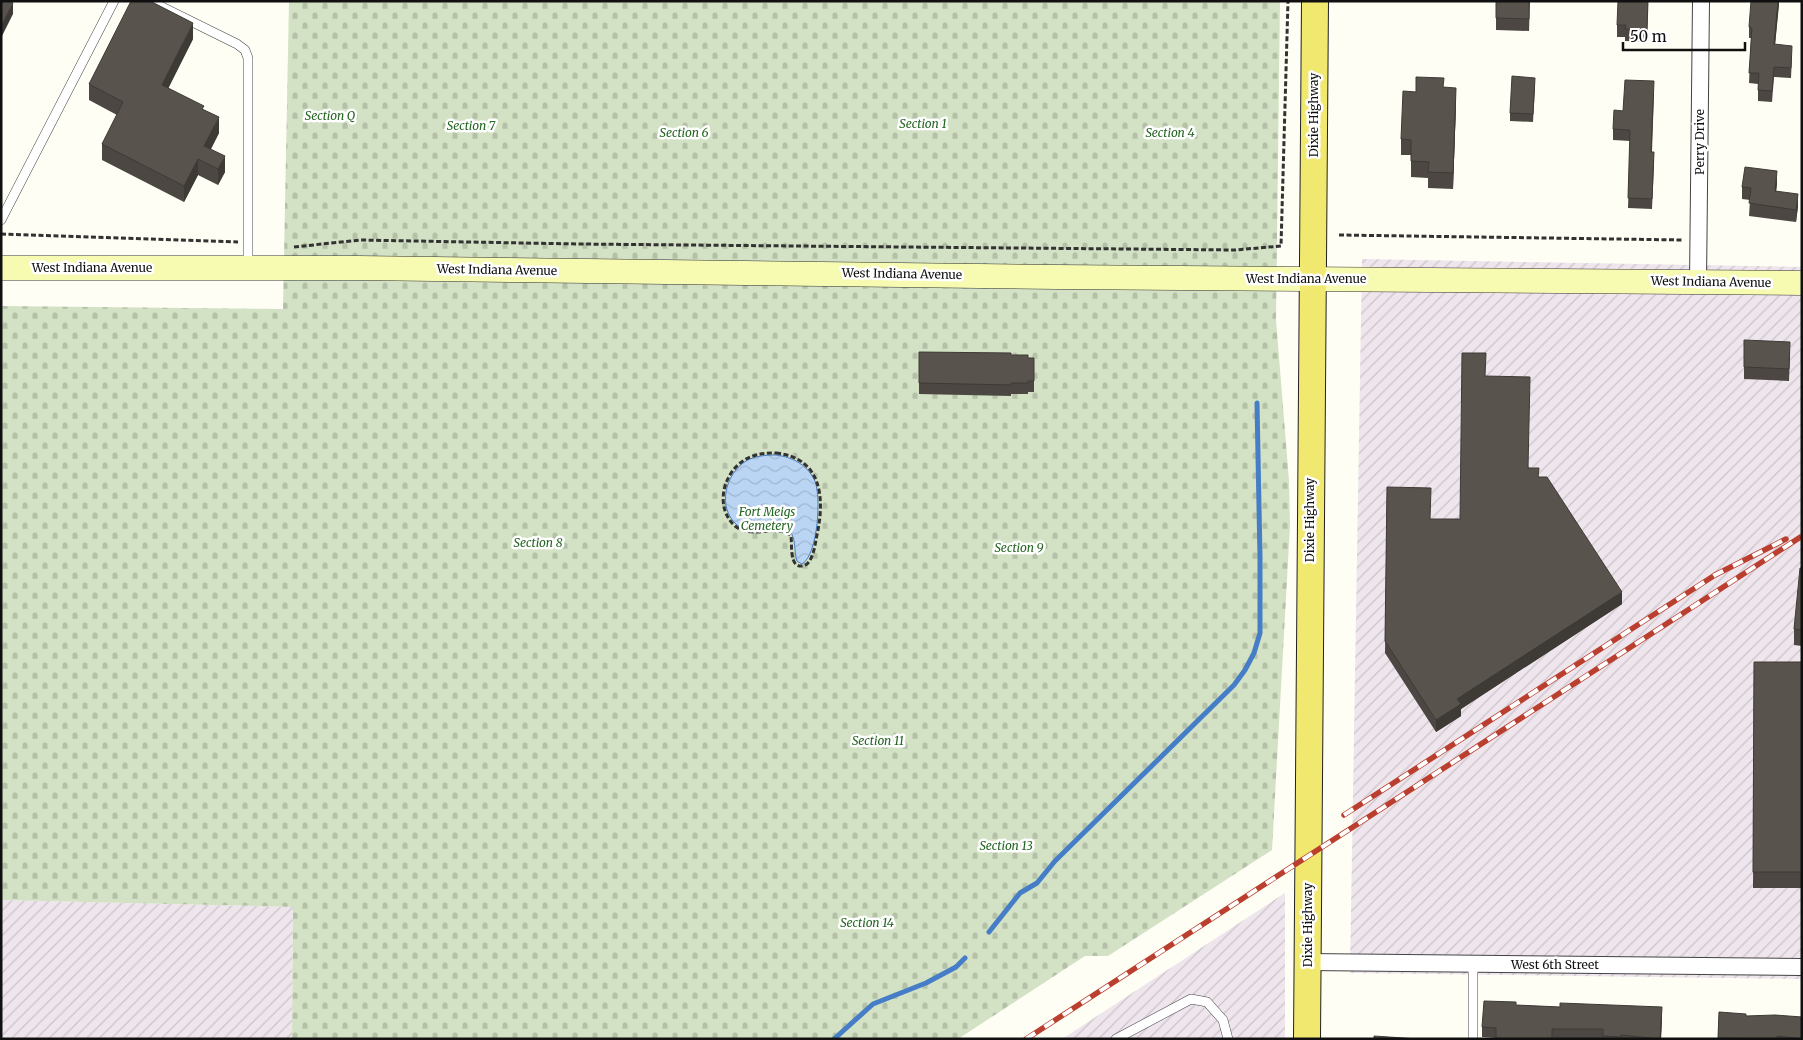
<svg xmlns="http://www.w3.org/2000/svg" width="1803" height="1040" viewBox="0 0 1803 1040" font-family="Merriweather,serif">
<defs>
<pattern id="industrial-furrows" width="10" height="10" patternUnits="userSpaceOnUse" patternTransform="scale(1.25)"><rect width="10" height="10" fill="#eee5ed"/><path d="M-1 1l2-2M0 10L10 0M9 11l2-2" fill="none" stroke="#cbc3ca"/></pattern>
<pattern id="cemetery-stones" width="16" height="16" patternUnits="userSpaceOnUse" patternTransform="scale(1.25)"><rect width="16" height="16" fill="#d3e1c4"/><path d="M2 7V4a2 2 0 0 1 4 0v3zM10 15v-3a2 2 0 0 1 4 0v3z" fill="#b4c0a7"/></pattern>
<pattern id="water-waves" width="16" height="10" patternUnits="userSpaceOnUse" patternTransform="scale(1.25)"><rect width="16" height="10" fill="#bad5f4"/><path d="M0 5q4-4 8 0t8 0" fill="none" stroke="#9fb6d0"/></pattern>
</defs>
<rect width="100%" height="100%" fill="#fefef4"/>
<g fill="url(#industrial-furrows)">
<path d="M1362,259l440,8v712l-452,-6z"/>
<path d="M1285,893v146h-223z"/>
<path d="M1,900l292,7 -1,132h-291z"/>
</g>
<path fill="url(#cemetery-stones)" d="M289,1h991l-4,319 13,161 1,44 -18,325 -164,106h-23l-127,83h-666l1,-132 -292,-7v-594l282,3z"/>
<path fill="url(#water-waves)" stroke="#457dc7" d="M776,455c16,2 30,9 38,24 8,15 4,76 -12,85l-5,-3c-3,-8 -1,-24 -7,-29 -12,-10 -37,5 -53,-7 -20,-17 -12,-51 9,-64 9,-5 19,-6 30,-6z"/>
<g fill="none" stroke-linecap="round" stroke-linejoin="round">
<g stroke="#457dc7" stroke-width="5">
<path d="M989,932l31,-39 17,-10 18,-22 179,-176 11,-15 9,-17 6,-20v-75l-3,-155"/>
<path d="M834,1039l39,-35 53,-21 30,-16 9,-9"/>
</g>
<g stroke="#434343" stroke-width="10">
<g id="lane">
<path d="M150,1l87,43 8,6 3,8v210"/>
<path d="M1,220l113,-219"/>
<path d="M1473,965v74"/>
<path d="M1116,1039l75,-40 16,3 16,18 5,19"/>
</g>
</g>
<g stroke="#434343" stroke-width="18">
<g id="street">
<path d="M1698,282l3,-281"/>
<path d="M1308,962l494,5"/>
</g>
</g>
<g stroke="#323232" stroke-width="25">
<path id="secondary" d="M1,268h358l698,9 745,6"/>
</g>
<g stroke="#212121" stroke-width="28">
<path id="primary" d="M1307,1039l8,-1038"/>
</g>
<g stroke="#323232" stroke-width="3" stroke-dasharray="5 2.5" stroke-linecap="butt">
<path d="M1,234l237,8"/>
<path d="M1339,235l344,5"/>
<path d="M294,247l66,-7 218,4 657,6 46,-4 7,-245"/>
<path d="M776,453c46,5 49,45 41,82 -2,9 -3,22 -10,29 -3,2 -7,3 -10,1 -7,-4 -5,-22 -6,-29 -14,-13 -39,4 -56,-10 -21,-19 -12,-54 11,-67 9,-5 19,-6 30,-6z"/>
</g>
<use href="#lane" stroke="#fff" stroke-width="9"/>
<use href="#street" stroke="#fff" stroke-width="16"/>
<use href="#secondary" stroke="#f7fbb2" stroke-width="24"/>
<use href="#primary" stroke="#f1e870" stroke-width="26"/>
<g stroke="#ba3f2e" stroke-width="5.5">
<g id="rail">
<path d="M1344,815l371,-240 71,-36"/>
<path d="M1026,1039l776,-503"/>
</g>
</g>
<use href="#rail" stroke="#fff" stroke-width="4" stroke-dasharray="11" stroke-linecap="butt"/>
</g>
<g fill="#4c4742">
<path d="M1496,1h34l-1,30 -33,-1z"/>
<path d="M1648,1l-1,41 -22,-1v-4h-8v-12z"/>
<path d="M1779,1l-4,44 17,11 -1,22 -17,-1 -2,25 -14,-1v-17l-9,-1 2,-45h-2v-11z"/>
<path d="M193,39l-25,49 36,22 15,23 -8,16 14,23 -7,13 -20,-10 -14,27 -82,-42v-16l15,-29 -28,-15v-16z"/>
<path d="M1535,86l-2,36 -23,-1v-8z"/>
<path d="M1444,87l12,17 -3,85 -25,-1v-10l-17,-1v-22h-10v-16l15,-47z"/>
<path d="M1654,92l-2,60 2,11 -2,46 -24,-1 2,-67 -17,-1v-11l10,-18z"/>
<path d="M1777,183l-1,8 22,15 -2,16 -47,-6 1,-16 -8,-1v-12z"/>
<path d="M919,352l92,3 17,3h6v34h-6v2h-17v2l-92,-2z"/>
<path d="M1790,354l-1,27 -45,-2v-12z"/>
<path d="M1486,376l43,92 10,9 83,127 -161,105v7l-25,16 -51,-79 2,-166 44,32h29z"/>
<path d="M1802,568v78l-8,-1v-16z"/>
<path d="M1754,662h48v226h-49z"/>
<path d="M1516,1005l146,11 -1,23 -109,-1v1h-56v-1l-14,-1v-10z"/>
<path d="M1719,1012l27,4 56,23h-84z"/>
</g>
<g fill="#3e3a36">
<path d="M1778,1h1v4l-5,50v-11z"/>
<path d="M13,3v11l-12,24v-12z"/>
<path d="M193,23v16l-31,62v-16z"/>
<path d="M1456,88v16l-3,85v-16z"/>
<path d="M219,117v16l-15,29v-16z"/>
<path d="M225,156v16l-7,13v-16z"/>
<path d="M198,159v16l-14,27v-16z"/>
<path d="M1777,171v12l-2,20v-12z"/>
<path d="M1798,194v12l-2,16v-12z"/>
<path d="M1622,592v12l-161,105v7l-25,16v-12l21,-21z"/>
<path d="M1662,1007v9l-1,23h-1z"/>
</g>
<g fill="#58534d" stroke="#3e3a36">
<path d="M1,1h8l4,2 -12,23z"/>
<path d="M131,1h19l43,22 -31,62 42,21 -2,3 17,8 -15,29 21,10 -7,13 -20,-10 -14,27 -82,-42 21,-42 -34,-18z"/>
<path d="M1496,1h33v18l-33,-1z"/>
<path d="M1618,1h30l-1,29 -22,-1 1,-4h-9z"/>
<path d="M1751,1h27l-4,43 18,2 -1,22 -17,-1 -2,24 -14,-1 1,-17h-10l3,-45 -3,-1z"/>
<path d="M1512,76l23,2 -2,36 -23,-1z"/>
<path d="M1416,77l28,1 -1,9 13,1 -3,85 -25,-1 1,-10 -18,-1v-21l-10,-1 2,-48 13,1z"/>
<path d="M1625,80l29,1 -3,71h3l-2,47 -24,-1 2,-68 -17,-1 1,-19 9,1z"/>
<path d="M1745,167l32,4 -2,20 23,3 -2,16 -47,-7 2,-15 -9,-1z"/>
<path d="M1744,340l46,2 -1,27 -45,-2z"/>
<path d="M919,352l92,1v2h17v3h6v23h-6v2h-17v2l-92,-2z"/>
<path d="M1462,353h24l-1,23 45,1 -2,91h11l-1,9h9l75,115 -165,107 4,5 -25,16 -51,-79 2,-154 44,1 -1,31h30z"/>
<path d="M1800,568h2v62l-8,-1z"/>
<path d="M1754,662h48v210h-49z"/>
<path d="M1484,1001l32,1v3l44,2v-4l102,4 -2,32 -39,-4v2l-18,-1v-7h-51v10h-56v-11l-14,-1z"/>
<path d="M1719,1012l27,2v2l29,-1 27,2v22l-25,-3v3l-59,-1z"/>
<path d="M1374,1036l44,3h-44z"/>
</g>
<g text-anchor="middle" stroke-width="5" stroke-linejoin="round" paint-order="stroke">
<g font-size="12" fill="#101010" stroke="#fff">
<text transform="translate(1314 115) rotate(-90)" y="4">Dixie Highway</text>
<text transform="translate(1700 142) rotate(-90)" y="4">Perry Drive</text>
<text x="92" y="272">West Indiana Avenue</text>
<text transform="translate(497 270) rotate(1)" y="4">West Indiana Avenue</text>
<text transform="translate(902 274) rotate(1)" y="4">West Indiana Avenue</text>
<text x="1306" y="283">West Indiana Avenue</text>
<text transform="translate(1711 282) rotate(1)" y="4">West Indiana Avenue</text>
<text transform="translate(1310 520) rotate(-90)" y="4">Dixie Highway</text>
<text transform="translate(1308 925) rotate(-90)" y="4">Dixie Highway</text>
<text x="1555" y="969">West 6th Street</text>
</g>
<g font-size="12" font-style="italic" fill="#256622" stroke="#fff">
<text x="330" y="120">Section Q</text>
<text x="923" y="128">Section 1</text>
<text x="471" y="130">Section 7</text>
<text x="684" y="137">Section 6</text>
<text x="1170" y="137">Section 4</text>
<text x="767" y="516">Fort Meigs<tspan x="767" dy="14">Cemetery</tspan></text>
<text x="538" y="547">Section 8</text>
<text x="1019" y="552">Section 9</text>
<text x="878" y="745">Section 11</text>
<text x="1006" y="850">Section 13</text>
<text x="867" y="927">Section 14</text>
</g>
</g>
<rect width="1803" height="1040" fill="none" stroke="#101010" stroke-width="5"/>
<path d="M1623 42v8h122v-8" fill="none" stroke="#101010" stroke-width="2.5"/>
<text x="1630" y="42" font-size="15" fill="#101010" stroke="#ffffff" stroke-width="4" paint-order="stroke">50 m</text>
</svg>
